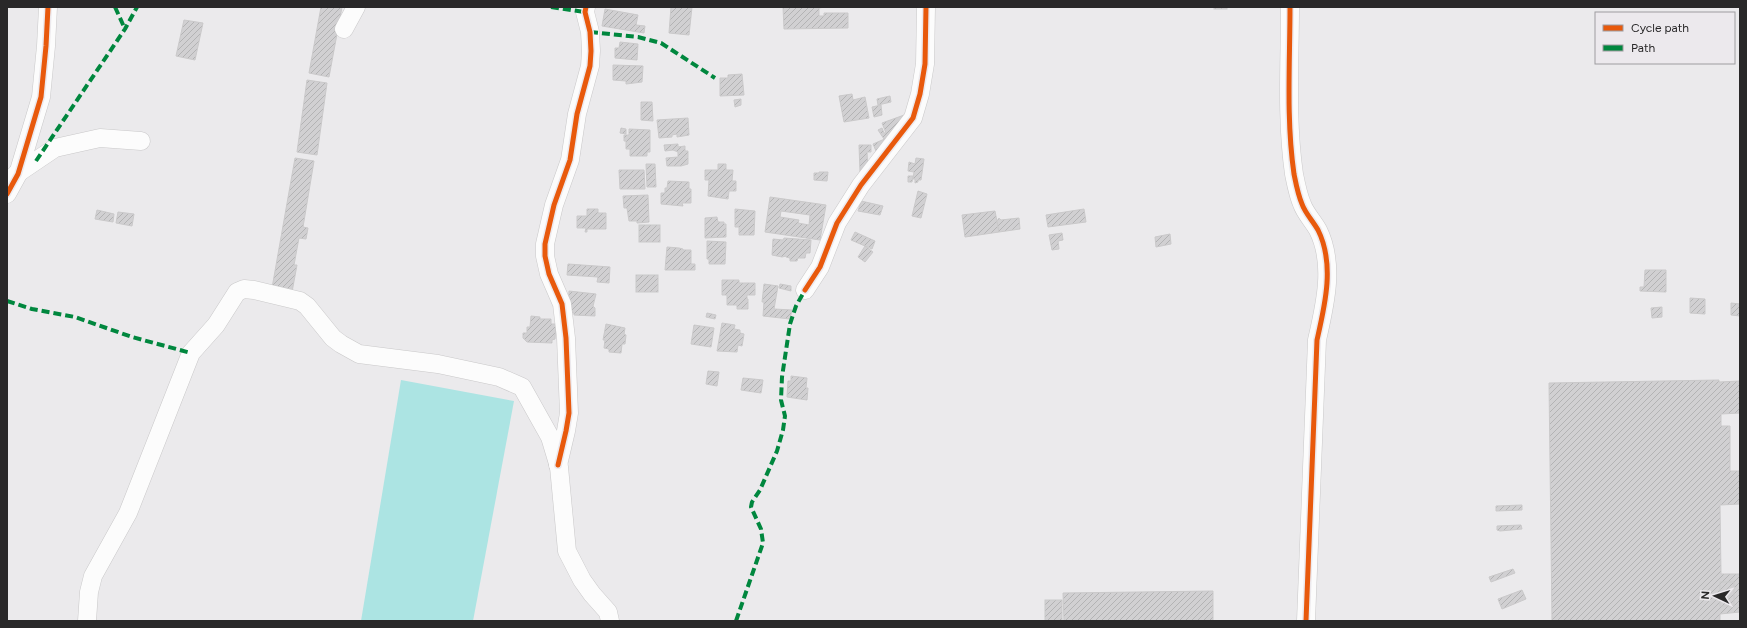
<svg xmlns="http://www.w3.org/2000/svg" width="1747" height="628" viewBox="0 0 1747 628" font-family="Figtree,sans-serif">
<defs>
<pattern id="building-hatch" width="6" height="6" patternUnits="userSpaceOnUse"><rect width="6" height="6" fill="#d1d0d2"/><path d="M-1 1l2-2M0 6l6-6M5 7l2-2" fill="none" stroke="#b3b3b4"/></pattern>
</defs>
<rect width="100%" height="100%" fill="#ebeaec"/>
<path fill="#ace4e3" d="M401,380l113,21 -41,220h-112z"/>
<g fill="url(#building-hatch)" stroke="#cac9ca" fill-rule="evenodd">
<path d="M321,7h21l-13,70 -20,-4z"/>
<path d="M671,7h21l-3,28 -20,-2z"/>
<path d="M783,7h42l-6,1v8h5v-3h24v15l-64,1z"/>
<rect x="1214" y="7" width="13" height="2"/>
<path d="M605,9l33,6 -2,10 9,1 -1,7 -42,-7z"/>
<path d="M184,20l19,3 -8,37 -19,-4z"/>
<path d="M620,42l18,2 -1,16 -22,-2v-10h4z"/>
<path d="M613,65l30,1 -1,16 -16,2v-3l-13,-1z"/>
<path d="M742,74l2,21 -24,1v-18h8v-3z"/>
<path d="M307,80l20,3 -10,72 -20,-3z"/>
<path d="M852,94l1,6 12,-3 4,21 -25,4 -5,-26z"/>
<path d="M890,96l1,6 -13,3 -1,-6z"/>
<path d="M741,99v6l-6,2 -1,-7z"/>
<path d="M641,102h11l1,19 -12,-1z"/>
<path d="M881,105l1,10 -8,2 -2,-10z"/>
<path d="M907,114l-7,13 -9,4 2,4 -9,4 -6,-9 4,-2 2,5h2l-4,-10z"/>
<path d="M688,118l1,17 -12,2v-3l-5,1v2l-13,1 -2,-18z"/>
<path d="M621,128l5,1v5l-6,-1z"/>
<path d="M629,129l21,1v22h-3v4h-17v-7h-4v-8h-2v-6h5z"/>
<path d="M887,138l2,7 -13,6 -3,-7z"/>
<path d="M678,144v3l7,-1v5h3v13l-7,2h-14l-1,-8 12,-1v-5l-5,-2 -8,1 -1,-6z"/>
<path d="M859,145h12v7h-4l1,20h-8z"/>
<path d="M295,158l19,3 -11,66 5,1 -2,11 -7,-1 -5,27h3l-5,27 -20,-4z"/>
<path d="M916,158l8,1 -3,21h-3v2l-3,1v-4h-2l1,-7 -6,-1 1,-9 6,2z"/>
<path d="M646,164h9l1,23h-9z"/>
<path d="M718,164h8v6h7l-1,11h4v10h-7l-1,8 -20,-3 1,-16h-4v-10h13z"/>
<path d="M619,170h25l1,19h-25z"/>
<path d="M819,172h9l-1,9 -13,-1v-7h5z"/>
<path d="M908,176h5l-1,6h-4z"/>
<path d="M668,181l21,1v7h2v14h-9l1,3 -22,-2v-11h4v-5h2z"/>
<path d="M918,191l9,3 -6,24 -9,-2z"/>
<path d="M648,195l1,27 -12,1v-2h-8l-2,-13h-3l-1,-12z"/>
<path d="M770,197l56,8 -6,35 -55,-8zM781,211l29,4 -1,10 -11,-2 1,-3 -19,-3z"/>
<path d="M861,201l22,5 -3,9 -22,-4z"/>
<path d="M587,209h11v4h8v16h-19v3h-2l1,-4h-9v-12h10z"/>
<path d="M735,209l20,2 -1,24h-15v-8h-4z"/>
<path d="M1084,209l2,13 -38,5 -2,-12z"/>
<path d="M97,210l17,4 -1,8 -18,-3z"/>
<path d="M995,211l4,21 -34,5 -3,-22z"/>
<path d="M118,212l16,2 -2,12 -16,-3z"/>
<path d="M717,217l1,5h6v2h2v13l-21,1v-20z"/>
<path d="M999,218l2,2 18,-2 1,11 -21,3 -2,-11z"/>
<rect x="639" y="225" width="21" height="17"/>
<path d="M855,232l20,9 -3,8 -21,-9z"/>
<path d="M1062,233l1,7 -5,1 1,8 -7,1 -3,-15z"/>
<path d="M1170,234l1,10 -15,3 -1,-10z"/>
<path d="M784,238l27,2 -1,13h-4l-1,5h-7l-1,3h-7v-3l-4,-1v-1l-4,1 -10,-2 1,-16 10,1z"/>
<path d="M707,241l19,1 -1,22h-16v-5h-2z"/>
<path d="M865,246l8,6 -8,10 -7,-5z"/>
<path d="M667,247l12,1 4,1v1h8v14h4v6h-30z"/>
<path d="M568,264l42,3 -1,16 -12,-1 1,-5 -31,-2z"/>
<path d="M1645,270h21v22l-26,-1v-4h4z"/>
<rect x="636" y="275" width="22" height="17"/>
<path d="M722,280h17v3h16v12h-8v4h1v10h-11v-4h-10v-10h-5z"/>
<path d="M764,284l14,2 -4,23 18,1 -2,9 -27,-3 1,-14h-2z"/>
<path d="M780,284l11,2v5l-12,-3z"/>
<path d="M569,291l27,3 -3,12 2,2v8l-21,-1v-2l-6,-1z"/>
<path d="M1690,298l15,1v15l-15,-1z"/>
<path d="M1731,303l9,1v12l-9,-1z"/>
<path d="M1662,307v10l-10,1 -1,-10z"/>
<path d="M707,313l9,2 -1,4 -9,-2z"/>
<path d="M531,316l9,1v2h11v5h5l-1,15 -3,1v3l-25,-1 -4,-4v-5h4v-6h3z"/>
<path d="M722,323l13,2 -1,4 6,1v3l4,1 -2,12 -4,-1 -1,7 -20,-1z"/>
<path d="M606,324l19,4 -1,6 2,1 -1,9h-3l-1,9 -12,-1v-3l-5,-1 1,-8h-2z"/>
<path d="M694,325l20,3 -3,19 -20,-3z"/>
<path d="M708,371l11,1 -2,14 -11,-2z"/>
<path d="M791,376l16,2 -1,10h2l-1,12 -20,-3 1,-16h3z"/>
<path d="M743,378l20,2 -2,13 -20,-3z"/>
<path d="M1719,380v2l21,-1v32l-19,1v12h9v45h10v33l-20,1 1,69h19v38l-20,2v7h-168l-3,-238z"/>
<path d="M1522,505v5l-26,1v-5z"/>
<path d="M1521,525l1,4 -22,2 -3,-1v-4z"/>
<path d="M1513,569l2,4 -24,9 -2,-5z"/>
<rect x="1720" y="582" width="14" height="24"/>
<path d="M1522,590l4,9 -24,10 -4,-10z"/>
<path d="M1213,591v30h-149l-1,-28z"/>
<rect x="1045" y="600" width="17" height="21"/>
</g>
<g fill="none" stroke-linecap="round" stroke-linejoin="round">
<g stroke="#c9c8c9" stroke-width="19">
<g id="minor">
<path d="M1290,7c0,55 -4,112 4,167 2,10 4,21 8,30 3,9 11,17 16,26 17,34 7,75 -1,110l-11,281"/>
<path d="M344,29l12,-22"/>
<path d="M15,175l40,-27 45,-10 41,3"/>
<path d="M7,194l11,-20 23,-77 5,-51 2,-39"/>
<path d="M805,290l15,-23 17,-44 24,-38 52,-67 7,-24 5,-30 1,-57"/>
<path d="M558,465l8,-34 3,-18 -3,-75 -4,-34 -13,-30 -4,-18v-12l9,-39 16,-45 7,-46 13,-48 1,-15 -1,-19 -5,-20 1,-5"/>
<path d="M87,621l2,-29 4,-16 35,-63 63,-160 25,-28 21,-33 7,-3 10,1 46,11 7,5 26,32 8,6 18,10 79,10 61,13 23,10 28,50 9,30 8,84 15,29 10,14 16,18 2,9"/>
</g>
</g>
<use href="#minor" stroke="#fcfcfc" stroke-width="18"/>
<g stroke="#00873e" stroke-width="4" stroke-dasharray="8 4" stroke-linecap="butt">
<path d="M115,7l10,22"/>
<path d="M551,7l34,5"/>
<path d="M590,32l48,5 23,6 54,35"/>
<path d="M36,161l89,-132 12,-22"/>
<path d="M7,301l25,8 43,8 57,20 59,16"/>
<path d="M736,621l27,-78 -2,-14 -10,-22 1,-5 8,-12 17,-39 6,-21 2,-14 -4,-16 1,-23 8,-53 6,-18 9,-16"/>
</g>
<g stroke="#ece9ed" stroke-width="8">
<g id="cycleway">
<path d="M1290,7c0,55 -4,112 4,167 2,10 4,21 8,30 3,9 11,17 16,26 17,34 7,75 -1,110l-11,281"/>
<path d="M7,194l11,-20 23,-77 5,-51 2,-39"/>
<path d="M805,290l15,-23 17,-44 24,-38 52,-67 7,-24 5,-30 1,-57"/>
<path d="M558,465l8,-34 3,-18 -3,-75 -4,-34 -13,-30 -4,-18v-12l9,-39 16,-45 7,-46 13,-48 1,-15 -1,-19 -5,-20 1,-5"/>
</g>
</g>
<use href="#cycleway" stroke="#e8590c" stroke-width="5"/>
</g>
<rect width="1747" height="628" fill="none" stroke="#292829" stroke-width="16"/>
<rect x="1595" y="12" width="140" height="52" fill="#ece9ed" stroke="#9e9c9f"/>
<rect x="1603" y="25" width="20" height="6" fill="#e8590c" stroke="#9e9c9f"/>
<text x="1631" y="32" font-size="12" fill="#292829">Cycle path</text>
<rect x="1603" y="45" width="20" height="6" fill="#00873e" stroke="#9e9c9f"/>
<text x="1631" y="52" font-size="12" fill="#292829">Path</text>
<g transform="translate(1715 596) rotate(274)" stroke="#ece9ed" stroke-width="3" paint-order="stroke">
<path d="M0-3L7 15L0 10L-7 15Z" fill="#292829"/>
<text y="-6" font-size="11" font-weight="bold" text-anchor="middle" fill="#292829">N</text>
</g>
</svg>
